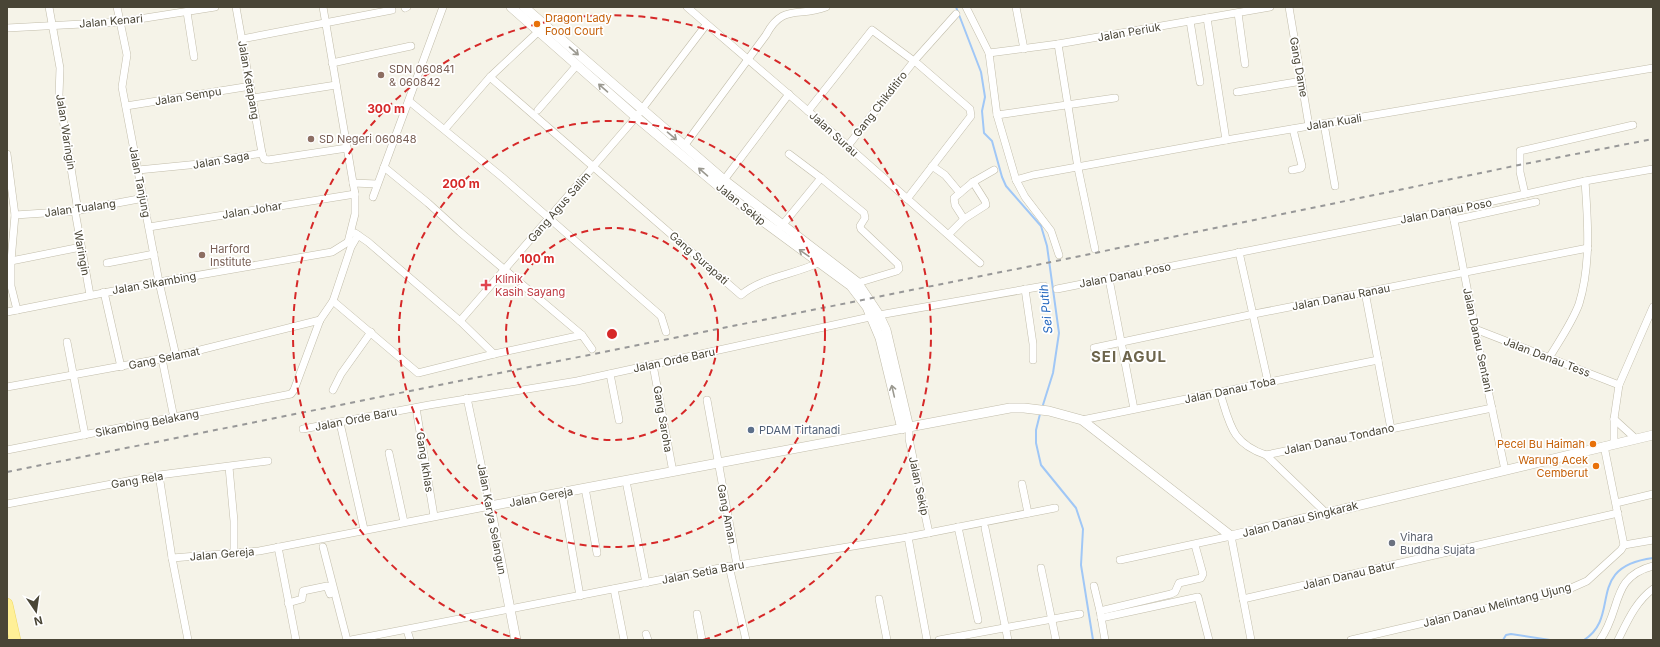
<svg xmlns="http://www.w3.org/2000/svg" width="1660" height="647" viewBox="0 0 1660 647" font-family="Inter,sans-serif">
<rect width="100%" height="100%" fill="#f5f3e8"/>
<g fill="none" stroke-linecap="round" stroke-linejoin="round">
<g stroke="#a0c7f6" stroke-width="2">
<path d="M956,7l25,65 4,25 -3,14 2,22 8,8 10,36 4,9 35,40 6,20 12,87 -6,40 -11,35"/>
<path d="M1040,414l-4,16v13l5,22 35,43 7,21 -2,36 12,75"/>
<path d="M1503,640l3,-5 5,-1 39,6"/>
<path d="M1584,640c38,-24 0,-73 69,-82"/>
</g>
<g stroke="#c2bdaa" stroke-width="8">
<g id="minor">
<path d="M49,7l11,61 -1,27 19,116"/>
<path d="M117,7l10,48 -5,32 37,195 17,74"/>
<path d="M236,7l26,146"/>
<path d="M687,7l121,104 172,152"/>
<path d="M966,7l23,46 8,62 19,65 9,17 26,34 8,24"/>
<path d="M1016,7l8,42"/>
<path d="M1289,7l20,119"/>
<path d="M405,8l2,-1"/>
<path d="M187,12l7,45"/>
<path d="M1238,13l7,51"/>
<path d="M1207,18l19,122"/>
<path d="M1190,21l10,61"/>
<path d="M7,28l113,-6 95,-15"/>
<path d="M242,39l150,-29"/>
<path d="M1058,44l20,124 17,81"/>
<path d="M989,53l69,-9 212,-37"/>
<path d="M332,63l79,-17"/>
<path d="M490,77l251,218c21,-18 52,-20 77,-32"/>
<path d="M1237,92l65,-11"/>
<path d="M253,98l83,-13"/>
<path d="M409,101l93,76 159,139 5,16"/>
<path d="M126,106l125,-20"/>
<path d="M538,110l39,-45"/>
<path d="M808,111l64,-81 46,34 52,45 1,7 -64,83"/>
<path d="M997,115l118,-17"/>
<path d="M1324,124l11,62"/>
<path d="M445,129l45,-52 49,-46"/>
<path d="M684,146l82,-111c17,-32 32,-17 60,-28"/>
<path d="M847,147l67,-86 42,-47"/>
<path d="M7,154l8,61 -4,46v25l6,24"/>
<path d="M932,166l13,9 15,18"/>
<path d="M138,170l61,-6 63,-11 2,6 4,1 79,-12"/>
<path d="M1292,170l9,-2 1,-2 -9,-37"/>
<path d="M821,178l43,35 1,5 -5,8 1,3 37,35 1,5 -2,2 -43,13"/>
<path d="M724,180l65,-86"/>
<path d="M1016,180l17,-5 193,-35 427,-72"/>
<path d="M353,183l24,1"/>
<path d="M1525,194l-5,-22v-21l113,-26"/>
<path d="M373,197l70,-190"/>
<path d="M1452,210l23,119 30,141"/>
<path d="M75,211l15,84"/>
<path d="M15,215l60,-4 69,-13"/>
<path d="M964,219l-9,-14 -1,-7 19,-16 21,-12"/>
<path d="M1454,220l82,-18"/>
<path d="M149,227l206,-33"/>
<path d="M780,228l41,-50 -32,-24"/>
<path d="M355,233l13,9 92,79 34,33"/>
<path d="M949,234l15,-15 22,-14 -1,-4 -12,-19"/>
<path d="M1239,252l29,130"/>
<path d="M11,261l70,-14"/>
<path d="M107,263l47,-9"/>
<path d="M1109,279l25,130"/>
<path d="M1025,289l8,55v16"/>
<path d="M1057,289l395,-79 133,-29 68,-12"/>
<path d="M104,292l17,75"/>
<path d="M1365,292l26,137"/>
<path d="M333,301l85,72 76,-19 88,-19 -122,-103 -32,-29 -44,-36"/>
<path d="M7,312l152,-30 173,-30 16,-10 7,-28v-20l-32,-187"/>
<path d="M460,321l176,-204 70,-92"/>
<path d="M1475,329l144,56"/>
<path d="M582,335l10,14"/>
<path d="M67,342l18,93"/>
<path d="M1094,348l160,-34 334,-66"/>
<path d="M1549,358c10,-17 23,-35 30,-54 12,-39 9,-82 6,-123"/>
<path d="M162,359l12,59"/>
<path d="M653,365l20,107"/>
<path d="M610,374l9,46"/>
<path d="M7,387l169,-31 144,-36"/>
<path d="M333,390l8,-16 30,-42"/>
<path d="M1220,393c10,31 11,50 46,62l226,-47"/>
<path d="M707,400l30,165"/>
<path d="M416,408l18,108"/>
<path d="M1614,419l22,20"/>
<path d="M1082,420l296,-60"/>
<path d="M340,423l24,106"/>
<path d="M909,428v11l20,94"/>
<path d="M303,429l126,-24 148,-24 302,-66 165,-29"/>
<path d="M1614,444v-25l5,-34 34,-78"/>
<path d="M7,450l284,-56 3,-4 26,-70 13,-19 18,-54 7,-12"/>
<path d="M389,453l15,69"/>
<path d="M1266,455l59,57"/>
<path d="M229,467l5,54v32"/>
<path d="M159,475l13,83 16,82"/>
<path d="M626,481l20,102"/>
<path d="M1022,484l6,29"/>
<path d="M585,488l12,65"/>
<path d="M562,493l18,103"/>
<path d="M1616,503l37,-9"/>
<path d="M7,504l152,-29 109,-14"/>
<path d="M958,527l20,93"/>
<path d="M985,528l23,112"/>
<path d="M908,537l19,103"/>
<path d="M1624,545l29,-5"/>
<path d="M278,547l18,93"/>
<path d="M323,547l24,93"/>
<path d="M172,558l87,-7 231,-45 -23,-108"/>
<path d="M1120,560l111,-24 20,104"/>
<path d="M729,566l17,74"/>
<path d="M1041,568l15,72"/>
<path d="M1094,586l6,25"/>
<path d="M614,589l10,51"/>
<path d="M879,599l8,41"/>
<path d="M1243,599l375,-86"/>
<path d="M288,603l14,-4 1,-8 24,-5 3,8"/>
<path d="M697,614l5,26"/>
<path d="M1101,618l97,-21 11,43"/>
<path d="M407,630l3,10"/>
<path d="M646,634l2,6"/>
<path d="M351,640l369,-72 188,-31 147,-29"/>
<path d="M939,640l141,-26"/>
<path d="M1105,640l-5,-29 71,-17 4,-2 4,-9 22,-5 2,-4 -8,-29"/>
<path d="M1351,640l218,-51 18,-8 34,-31 3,-5 -20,-99"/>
<path d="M1600,640c22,-30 10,-63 53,-74"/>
<path d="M1618,640c9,-18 18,-39 35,-51"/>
</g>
</g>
<g stroke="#c2bdaa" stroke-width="10">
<g id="tertiary">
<path d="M511,7l125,110 105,88 110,81 16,21 13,31 22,91"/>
<path d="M524,7l200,173 133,102 22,33 7,15 23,98"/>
<path d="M516,640l-26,-134 520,-98h14l25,3 33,9 149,116 422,-101"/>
</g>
</g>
<g stroke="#edd75e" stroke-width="12">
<path id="primary" d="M7,604l8,36"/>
</g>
<use href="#minor" stroke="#fff" stroke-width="7"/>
<use href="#tertiary" stroke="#fff" stroke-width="9"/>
<use href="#primary" stroke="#fff097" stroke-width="11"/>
<path stroke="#989898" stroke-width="2" stroke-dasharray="5 5" stroke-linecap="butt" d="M7,472l1054,-212 458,-95 134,-26"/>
</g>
<defs><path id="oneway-shaft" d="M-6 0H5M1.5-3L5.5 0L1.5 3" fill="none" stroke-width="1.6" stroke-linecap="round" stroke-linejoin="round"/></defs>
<g stroke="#9b9990">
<use href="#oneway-shaft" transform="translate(574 51) rotate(41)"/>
<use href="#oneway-shaft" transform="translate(603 88) rotate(-139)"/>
<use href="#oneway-shaft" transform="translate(672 136) rotate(40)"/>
<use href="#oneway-shaft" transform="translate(703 172) rotate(-139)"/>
<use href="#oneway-shaft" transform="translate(804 253) rotate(-145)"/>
<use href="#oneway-shaft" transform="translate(893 391) rotate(-103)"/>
</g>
<g fill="none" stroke="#d62828" stroke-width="2" stroke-dasharray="7 5">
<circle cx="612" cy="334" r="106"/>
<circle cx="612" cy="334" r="213"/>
<path d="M521 640A319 319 0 1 1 703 640"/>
</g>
<g fill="#e8710a" stroke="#fff" stroke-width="1.5">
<circle cx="537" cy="24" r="4"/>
<circle cx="1593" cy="444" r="4"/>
<circle cx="1596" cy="466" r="4"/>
</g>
<g fill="#8d6e63" stroke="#fff" stroke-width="1.5">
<circle cx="381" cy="75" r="4"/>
<circle cx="311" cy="139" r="4"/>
<circle cx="202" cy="255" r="4"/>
</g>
<path fill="#e0444e" stroke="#fff" stroke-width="1.5" d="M484 279h4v4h4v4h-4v4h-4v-4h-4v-4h4z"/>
<circle fill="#5c6f8a" stroke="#fff" stroke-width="1.5" cx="751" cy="430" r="4"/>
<circle fill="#6b7280" stroke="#fff" stroke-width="1.5" cx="1392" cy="543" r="4"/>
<g text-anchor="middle" stroke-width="3.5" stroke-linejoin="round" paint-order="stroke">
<g font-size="11" fill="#c56008" stroke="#fff" text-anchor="end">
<text x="545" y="22" text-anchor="start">Dragon Lady<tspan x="545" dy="13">Food Court</tspan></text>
<text x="1585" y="448">Pecel Bu Haimah</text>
<text x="1588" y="464">Warung Acek<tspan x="1588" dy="13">Cemberut</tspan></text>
</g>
<g font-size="11" fill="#494536" stroke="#fff">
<text transform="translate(111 21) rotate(-5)" y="4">Jalan Kenari</text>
<text transform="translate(1129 32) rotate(-10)" y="4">Jalan Periuk</text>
<text transform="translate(1299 67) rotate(80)" y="4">Gang Dame</text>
<text transform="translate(249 80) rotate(80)" y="4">Jalan Ketapang</text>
<text transform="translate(188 96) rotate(-9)" y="4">Jalan Sempu</text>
<text transform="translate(880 104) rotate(-52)" y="4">Gang Chikditiro</text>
<text transform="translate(1334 122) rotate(-9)" y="4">Jalan Kuali</text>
<text transform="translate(66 132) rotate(81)" y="4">Jalan Waringin</text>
<text transform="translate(834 134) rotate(42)" y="4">Jalan Surau</text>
<text transform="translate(221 160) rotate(-10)" y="4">Jalan Saga</text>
<text transform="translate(140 182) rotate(79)" y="4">Jalan Tanjung</text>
<text transform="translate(741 204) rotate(39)" y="4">Jalan Sekip</text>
<text transform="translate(559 207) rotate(-49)" y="4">Gang Agus Salim</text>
<text transform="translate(80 208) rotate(-8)" y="4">Jalan Tualang</text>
<text transform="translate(252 210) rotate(-9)" y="4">Jalan Johar</text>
<text transform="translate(1446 211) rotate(-11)" y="4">Jalan Danau Poso</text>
<text transform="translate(82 253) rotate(80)" y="4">Waringin</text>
<text transform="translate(699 258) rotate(41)" y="4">Gang Surapati</text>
<text transform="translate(1125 275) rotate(-11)" y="4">Jalan Danau Poso</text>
<text transform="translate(154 283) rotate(-10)" y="4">Jalan Sikambing</text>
<text transform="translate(1341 297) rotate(-11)" y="4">Jalan Danau Ranau</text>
<text transform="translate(1478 340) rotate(78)" y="4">Jalan Danau Sentani</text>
<text transform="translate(1547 357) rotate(21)" y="4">Jalan Danau Tess</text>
<text transform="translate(164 358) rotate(-12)" y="4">Gang Selamat</text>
<text transform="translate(674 360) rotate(-12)" y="4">Jalan Orde Baru</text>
<text transform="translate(1230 390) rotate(-12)" y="4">Jalan Danau Toba</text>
<text transform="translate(356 419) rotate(-11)" y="4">Jalan Orde Baru</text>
<text transform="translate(663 419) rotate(80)" y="4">Gang Saroha</text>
<text transform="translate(147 423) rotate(-11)" y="4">Sikambing Belakang</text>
<text transform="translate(1339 439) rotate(-12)" y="4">Jalan Danau Tondano</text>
<text transform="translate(425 462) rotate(81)" y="4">Gang Ikhlas</text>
<text transform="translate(137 480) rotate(-10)" y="4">Gang Rela</text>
<text transform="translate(919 486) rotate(78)" y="4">Jalan Sekip</text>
<text transform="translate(541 497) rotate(-11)" y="4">Jalan Gereja</text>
<text transform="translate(727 514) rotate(79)" y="4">Gang Aman</text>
<text transform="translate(492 519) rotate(79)" y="4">Jalan Karya Selangun</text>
<text transform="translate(1300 519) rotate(-14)" y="4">Jalan Danau Singkarak</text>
<text transform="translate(222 554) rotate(-5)" y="4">Jalan Gereja</text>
<text transform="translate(703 572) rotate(-11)" y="4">Jalan Setia Baru</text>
<text transform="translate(1349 575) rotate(-13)" y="4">Jalan Danau Batur</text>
<text transform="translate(1497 605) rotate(-14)" y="4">Jalan Danau Melintang Ujung</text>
</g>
<g font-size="11" fill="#785e54" stroke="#fff" text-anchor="start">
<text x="389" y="73">SDN 060841<tspan x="389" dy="13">&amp; 060842</tspan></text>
<text x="319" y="143">SD Negeri 060848</text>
<text x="210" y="253">Harford<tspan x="210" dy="13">Institute</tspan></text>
</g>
<g font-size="11" fill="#be3a42" stroke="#fff" text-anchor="start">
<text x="495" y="283">Klinik<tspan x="495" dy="13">Kasih Sayang</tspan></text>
</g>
<g font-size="11" fill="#4e5e75" stroke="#fff" text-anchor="start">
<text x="759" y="434">PDAM Tirtanadi</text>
</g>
<g font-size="11" fill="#5b616d" stroke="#fff" text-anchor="start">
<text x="1400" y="541">Vihara<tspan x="1400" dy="13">Buddha Sujata</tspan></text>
</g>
<g font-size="12" font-style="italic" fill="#2568bf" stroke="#fff">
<text transform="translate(1046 309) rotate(-96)" y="4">Sei Putih</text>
</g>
<g font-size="15" font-weight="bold" letter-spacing="1" fill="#6d654c" stroke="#fff">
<text x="1129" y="362">SEI AGUL</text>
</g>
</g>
<circle cx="612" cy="334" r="6" fill="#d62828" stroke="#fff" stroke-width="2"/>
<g font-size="12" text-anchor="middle" font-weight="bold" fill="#d62828" stroke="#fff" stroke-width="3.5" stroke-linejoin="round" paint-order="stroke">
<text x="386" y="113">300 m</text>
<text x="461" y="188">200 m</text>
<text x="537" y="263">100 m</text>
</g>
<rect width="1660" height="647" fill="none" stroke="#494536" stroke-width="16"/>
<g transform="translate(36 611) rotate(167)" stroke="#ffffff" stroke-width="3" paint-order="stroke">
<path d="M0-3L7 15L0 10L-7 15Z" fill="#494536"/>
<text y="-6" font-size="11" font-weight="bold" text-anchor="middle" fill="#494536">N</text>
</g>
</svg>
